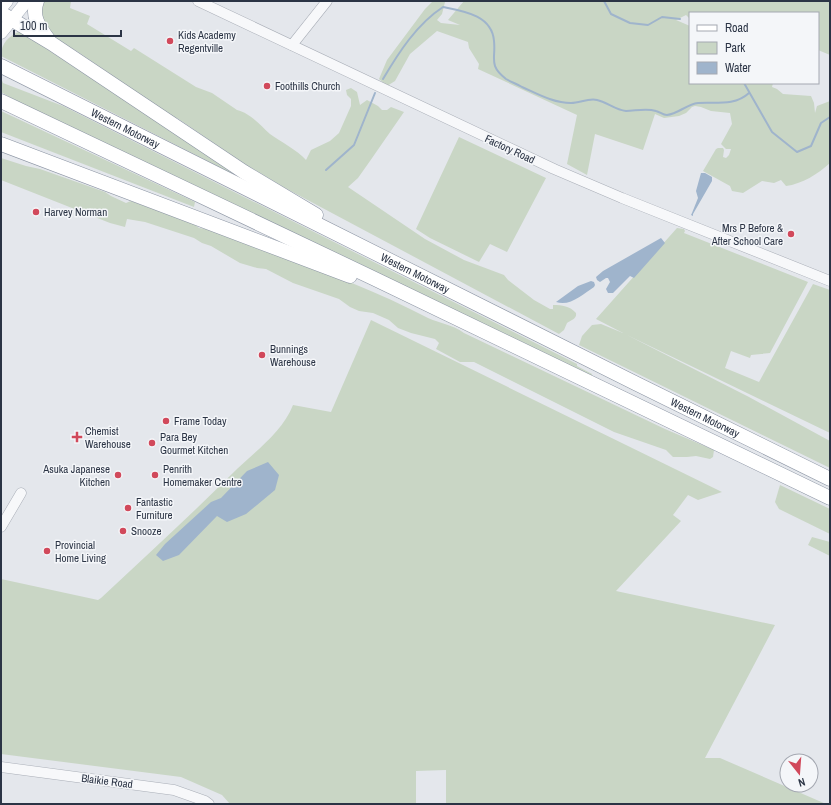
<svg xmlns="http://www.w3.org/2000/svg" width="831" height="805" viewBox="0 0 831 805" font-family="'Archivo Narrow',sans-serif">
<rect width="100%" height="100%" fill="#e4e7ec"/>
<g fill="#c9d6c5">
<path d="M44,1h27l-1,7 20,8 -3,8 44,27 3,-3 62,39 16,6 25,17c13,3 23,15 33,24 11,8 27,16 36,26l5,-10 19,-9 9,-8 12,-27v-7l-4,-4 -1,-5 5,-2 6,4 3,13 7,-5 11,6 4,4h5l4,-3 13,5 -34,49 -12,17 -10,9 77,52 39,21 40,15 4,5 26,20 16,9h3v-4c9,0 17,1 23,8 1,6 -5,7 -9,10l-3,7 -5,4 -274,-146 -42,-25 -66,-45 -1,1 -101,-69 -9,-3 -19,-14c-4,-11 -8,-20 -3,-32z"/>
<path d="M433,1l12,1 -3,12 -5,6 4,3 19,2 -12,-5 16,-19h366v54l-12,-5v-37h-128v6l-4,-4 -10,5 14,6v57h83l-1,4 5,2 6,5 28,2 3,7 1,10 2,-7 13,-5v62c-12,11 -28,21 -44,23l-5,-6 -7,3 -12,-2 -19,12 -11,-2 -2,-5 -27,-15 13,-22 2,-1h5l1,2 -1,7 3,1 3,-3 2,-6h-5l-5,-5 11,-20 -2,-11 -19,-2 -10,-4 -6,-1 -3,1 -6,6 -7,3 -15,2 -9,-4 -12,36 -48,-16 -8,41 -20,-11 10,-49 -99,-46 1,-5 -10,-16 -1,-6 -31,-11 -27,23 -15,27 -8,5 -8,-7 8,-19 38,-51z"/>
<path d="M20,31l221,147 -240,-122c0,-13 8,-20 19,-25z"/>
<path d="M1,78l2,5 60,23 514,258v2l15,8v2l-572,-273 -19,-11z"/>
<path d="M1,111l194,91 -1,5 -193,-75z"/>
<path d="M459,137l87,41 -39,74 -17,-8 -11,18 -49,-24 -14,-9z"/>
<path d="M1,158l25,8 14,3 17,6 48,17 6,4 15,7 5,-2 63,23 5,4 8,1c74,27 150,52 221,89 13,6 24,6 36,15l201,96 49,21 -1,7 -3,2 -14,-3 -9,1h-14l-7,-7 -52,-18 -140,-70h-14l-24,-13 3,-6 -4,-4 -24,-6 -13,-5 -9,-8 -16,-7 -14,-2 -9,-4 -11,-8 -46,-16 -27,-14 -9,-1 -17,-5 -29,-17 -9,-3 -8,-5 -49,-16 -18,-3 -2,8 -15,-4 -109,-43z"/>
<path d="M677,228l7,1 1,2 -1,2 124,49 -38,71 -19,2 -1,3 -19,-7 -6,17 34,14 54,-98 17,6v143l-203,-98 122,62 81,44v27l-251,-123 3,-9 10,-11 9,-1 22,9 -27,-14z"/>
<path d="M371,320l351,172 -24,8 -10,-5 -15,20 8,6 -65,70 159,34 -70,133h15l106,46h-380v-34l-30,1v33h-186l-8,-9 -41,-18 -180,-23v-175l97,21 3,-2c46,-43 92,-85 136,-129 20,-19 46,-38 56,-64l38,7z"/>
<path d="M780,485l50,24v25l-51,-25 -4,-7z"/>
<path d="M812,537l18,5v14l-22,-11z"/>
</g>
<g fill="#9fb4cc">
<path d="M701,173h4l7,4v4l-19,33v2l-2,-1 1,-2 6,-15 -2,-7z"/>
<path d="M661,238l4,5 -31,35 -4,-2 -17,17h-5l-2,-4 4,-7 -2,-4h-2l-6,4 -3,-2 -1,-3 7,-6z"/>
<path d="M591,281l3,1 1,3 -1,2c-11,7 -24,20 -38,15l22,-16z"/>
<path d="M268,462l11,13 -4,15 -29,24 -19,8 -10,-6 -38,39 -16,6 -7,-6 9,-11 46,-42 10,-4 26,-27z"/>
</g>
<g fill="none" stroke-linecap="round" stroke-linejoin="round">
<g stroke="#9fb4cc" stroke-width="2">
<path d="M604,1l7,13 19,9 18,2 14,-8 18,2"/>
<path d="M383,79c16,-27 34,-55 60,-72 20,4 49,8 51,34 2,18 -6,24 12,38 5,3 11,5 16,8 16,7 31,16 49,16 9,0 17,-5 26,-3 10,2 18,10 29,11 9,0 20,-3 30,0 4,1 7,4 11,4 11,-1 20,-11 31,-12 18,-1 37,3 51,-10"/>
<path d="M744,83l28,49 25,20 14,-6 10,-23 9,-6"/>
<path d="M326,170l28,-25 21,-52"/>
</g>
<g stroke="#a9aeb7" stroke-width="11">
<g id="minor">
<path d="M198,1l356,168 68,29 208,83"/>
<path d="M292,45l35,-44"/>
<path d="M1,527l20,-34"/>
<path d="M1,767l173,23 31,11 4,3"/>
</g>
</g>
<g stroke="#a3abb8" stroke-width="13">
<g id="major">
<path d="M1,8l6,-7"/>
<path d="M1,33l26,-32"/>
</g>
</g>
<g stroke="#8b94a3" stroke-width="15">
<g id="highway">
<path d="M37,1c-6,15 2,26 11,38"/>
<path d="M1,13l50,30 193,129 72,43"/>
<path id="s1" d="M1,66l634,317 195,96"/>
<path d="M1,101l374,178 455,219"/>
<path d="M1,144l349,132"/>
</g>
</g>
<use href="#minor" stroke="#f7f8fa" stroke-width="10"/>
<use href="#major" stroke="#fff" stroke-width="12"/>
<use href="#highway" stroke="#fff" stroke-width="14"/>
</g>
<g fill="#d1495b" stroke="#f4f6f9" stroke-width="1.5">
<circle cx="170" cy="41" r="4"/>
<circle cx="267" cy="86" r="4"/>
<circle cx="36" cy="212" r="4"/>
<circle cx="791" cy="234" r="4"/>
<circle cx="262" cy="355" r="4"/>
<circle cx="166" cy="421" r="4"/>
<path d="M75 431h4v4h4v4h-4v4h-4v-4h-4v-4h4z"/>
<circle cx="152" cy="443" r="4"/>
<circle cx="118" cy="475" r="4"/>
<circle cx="155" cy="475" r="4"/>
<circle cx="128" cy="508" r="4"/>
<circle cx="123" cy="531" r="4"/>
<circle cx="47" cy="551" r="4"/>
</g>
<g text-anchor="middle" stroke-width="3" stroke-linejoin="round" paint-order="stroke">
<g font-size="11" fill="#2b3445" stroke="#f4f6f9" text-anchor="start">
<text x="178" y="39">Kids Academy<tspan x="178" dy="13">Regentville</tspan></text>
<text x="275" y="90">Foothills Church</text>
<text x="44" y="216">Harvey Norman</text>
<text x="783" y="232" text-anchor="end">Mrs P Before &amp;<tspan x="783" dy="13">After School Care</tspan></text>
<text x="270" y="353">Bunnings<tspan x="270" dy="13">Warehouse</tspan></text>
<text x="174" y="425">Frame Today</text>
<text x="85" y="435">Chemist<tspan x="85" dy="13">Warehouse</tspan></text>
<text x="160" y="441">Para Bey<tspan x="160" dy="13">Gourmet Kitchen</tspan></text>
<text x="110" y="473" text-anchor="end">Asuka Japanese<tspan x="110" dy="13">Kitchen</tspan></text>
<text x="163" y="473">Penrith<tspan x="163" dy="13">Homemaker Centre</tspan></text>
<text x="136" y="506">Fantastic<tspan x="136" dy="13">Furniture</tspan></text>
<text x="131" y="535">Snooze</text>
<text x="55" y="549">Provincial<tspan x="55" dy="13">Home Living</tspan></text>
</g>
<g font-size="11" fill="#2b3445" stroke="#f4f6f9">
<text dy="4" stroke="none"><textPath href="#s1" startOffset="139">Western Motorway</textPath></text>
<text transform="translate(510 149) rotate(25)" y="4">Factory Road</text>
<text dy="4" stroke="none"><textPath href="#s1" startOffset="463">Western Motorway</textPath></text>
<text dy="4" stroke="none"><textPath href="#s1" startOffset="787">Western Motorway</textPath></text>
<text transform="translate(107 781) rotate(7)" y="4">Blaikie Road</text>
</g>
</g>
<rect width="831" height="805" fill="none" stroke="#2b3445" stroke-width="4"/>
<rect x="689" y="12" width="130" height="72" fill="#f4f6f9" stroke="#a4a8b1"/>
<rect x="697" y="25" width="20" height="6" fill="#ffffff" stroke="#a4a8b1"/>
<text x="725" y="32" font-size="12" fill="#2b3445">Road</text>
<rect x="697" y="42" width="20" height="12" fill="#c9d6c5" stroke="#a4a8b1"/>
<text x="725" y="52" font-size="12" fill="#2b3445">Park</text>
<rect x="697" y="62" width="20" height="12" fill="#9fb4cc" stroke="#a4a8b1"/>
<text x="725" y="72" font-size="12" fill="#2b3445">Water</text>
<g transform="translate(799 773) rotate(163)"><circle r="19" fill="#f4f6f9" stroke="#a4a8b1"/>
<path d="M0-3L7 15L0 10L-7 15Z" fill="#d1495b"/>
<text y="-6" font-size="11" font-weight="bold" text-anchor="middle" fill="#2b3445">N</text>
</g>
<path d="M14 30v6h107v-6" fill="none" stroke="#2b3445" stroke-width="2"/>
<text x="20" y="30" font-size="12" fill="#2b3445" stroke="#f4f6f9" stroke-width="3" paint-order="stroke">100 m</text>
</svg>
